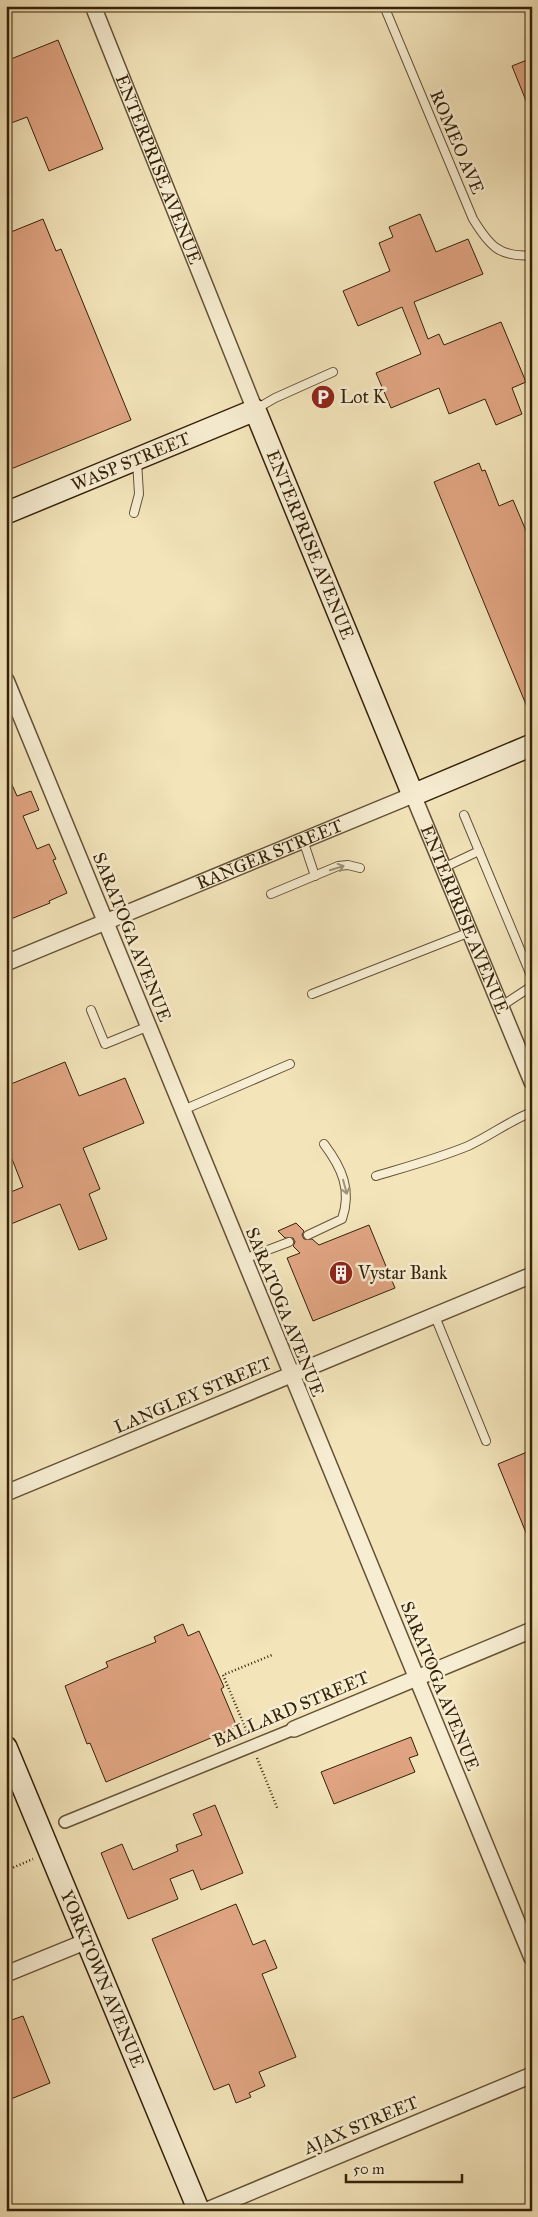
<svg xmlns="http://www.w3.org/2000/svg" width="538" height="2217" viewBox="0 0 538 2217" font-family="'IM FELL Great Primer',serif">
<rect width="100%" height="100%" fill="#f3e4ba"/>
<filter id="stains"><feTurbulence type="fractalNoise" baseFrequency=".004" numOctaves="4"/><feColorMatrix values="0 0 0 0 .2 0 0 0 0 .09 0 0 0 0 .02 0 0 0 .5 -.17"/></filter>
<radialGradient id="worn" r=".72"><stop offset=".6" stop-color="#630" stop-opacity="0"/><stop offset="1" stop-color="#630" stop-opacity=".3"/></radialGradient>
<g fill="#e0a482" stroke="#342209">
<path d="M58,40l45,109 -54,22 -22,-54 -21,8v-64z"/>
<path d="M532,58v54l-1,1 -19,-47z"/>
<path d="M420,214l16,38 32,-13 15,35 -69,28 14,37 11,-5 5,11 57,-23 25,60 -14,6 10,26 -26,11 -11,-26 -36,15 -10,-26 -48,20 -15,-35 45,-19 -19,-47 -44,19 -15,-35 47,-20 -11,-28 14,-6 -4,-10z"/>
<path d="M43,219l13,32 5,-2 70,171 -125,51v-237z"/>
<path d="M479,463l3,8 3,-1 14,36 14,-6 14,33 5,-2v188l-98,-237z"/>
<path d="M6,771l11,25 14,-5 8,19 -16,6 14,33 12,-5 7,15 -3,1 14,33 -18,8 1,2 -44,18z"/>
<path d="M65,1062l14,34 46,-18 19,45 -61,25 17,41 -11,5 18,45 -28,11 -19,-46 -54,22v-32l17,-7 -11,-28 -6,2v-75z"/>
<path d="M296,1223l8,8 -2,4 2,4h8l7,6 50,-20 26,63 -82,33 -26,-63 13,-5 -7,-7 2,-4 -2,-4h-8l-7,-7z"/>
<path d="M532,1450v95h-1l-33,-81z"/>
<path d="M183,1624l5,12 11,-5 25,56 -3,2 16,38 -131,55 -16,-39 -3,1 -22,-58 43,-19 -2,-5 50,-20 -2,-5z"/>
<path d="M411,1737l7,18 -9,3 6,14 -81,32 -13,-32z"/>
<path d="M215,1805l28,68 -42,17 -8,-20 -23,9 8,20 -50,20 -27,-66 21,-9 11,26 45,-19 -2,-6 26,-10 -9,-21z"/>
<path d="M236,1904l17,41 12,-5 12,28 -15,6 34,83 -37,15 6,14 -16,7 2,4 -15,6 -7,-19 -15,6 -62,-151z"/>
<path d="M23,2016l27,67 -44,18v-79z"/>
</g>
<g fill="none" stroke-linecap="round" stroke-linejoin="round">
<g stroke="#645235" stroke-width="10">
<g id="service">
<path d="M384,6l89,213c16,26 26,39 59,36"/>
<path d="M256,409l19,-11 58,-26"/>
<path d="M134,513l5,-19 -2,-33"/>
<path d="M464,815l68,163"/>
<path d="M303,840l12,36"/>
<path d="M443,868l36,-17"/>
<path d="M271,894l67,-28 10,-1 12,3"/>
<path d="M312,994l158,-62"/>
<path d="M500,1007l32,-21"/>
<path d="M91,1010l14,34 44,-18"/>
<path d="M183,1110l107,-46"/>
<path d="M376,1176c30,-9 63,-18 92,-30 22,-10 41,-25 64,-34"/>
<path d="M308,1235l34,-16c10,-29 0,-51 -18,-75"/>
<path d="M244,1259l45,-17"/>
<path d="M434,1314l52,127"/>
</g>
</g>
<g stroke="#645235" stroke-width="14">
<path id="pedestrian" d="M65,1822l229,-93"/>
</g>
<g stroke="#645235" stroke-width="18">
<g id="minor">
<path id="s1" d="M93,6l162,404"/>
<path d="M6,680l526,1278"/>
<path id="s2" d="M6,963l407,-168 119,287"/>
<path d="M6,1493l526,-218"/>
<path d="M294,1729l238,-99"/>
<path d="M6,1974l81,-33"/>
<path d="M205,2211l327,-136"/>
</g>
</g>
<g stroke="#342209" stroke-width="24">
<g id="secondary">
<path id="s3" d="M6,513l249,-103 158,385 119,-50"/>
<path id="s4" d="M6,1747l193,464"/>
</g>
</g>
<g stroke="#342209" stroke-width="2.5" stroke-dasharray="1 2.5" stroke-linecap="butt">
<path d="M248,1734l-25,-59 49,-20"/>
<path d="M257,1758l21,52"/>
<path d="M10,1869l23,-10"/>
</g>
<use href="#service" stroke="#f7edd2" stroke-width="8"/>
<use href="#pedestrian" stroke="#f7edd2" stroke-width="11"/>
<use href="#minor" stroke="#f7edd2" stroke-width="15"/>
<use href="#secondary" stroke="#f7edd2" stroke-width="21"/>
</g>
<defs><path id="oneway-shaft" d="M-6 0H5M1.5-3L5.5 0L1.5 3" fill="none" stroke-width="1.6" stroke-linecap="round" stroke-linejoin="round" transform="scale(1.25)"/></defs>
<g stroke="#9f9278">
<use href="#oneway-shaft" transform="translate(337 868) rotate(-17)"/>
<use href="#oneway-shaft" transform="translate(345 1187) rotate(75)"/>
</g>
<defs>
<g id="parking-disc" transform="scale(1.25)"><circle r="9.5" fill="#8f2418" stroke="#f7edd2"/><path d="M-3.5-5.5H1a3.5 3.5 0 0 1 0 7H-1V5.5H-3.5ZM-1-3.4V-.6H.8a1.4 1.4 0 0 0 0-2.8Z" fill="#fff"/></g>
<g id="building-disc" transform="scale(1.25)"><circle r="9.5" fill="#8f2418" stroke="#f7edd2"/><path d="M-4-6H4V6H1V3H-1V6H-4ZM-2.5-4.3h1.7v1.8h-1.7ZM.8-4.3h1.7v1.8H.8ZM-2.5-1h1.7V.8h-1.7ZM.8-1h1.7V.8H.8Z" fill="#fff"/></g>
</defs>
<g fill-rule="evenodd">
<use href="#parking-disc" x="323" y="397"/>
<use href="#building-disc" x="341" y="1273"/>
</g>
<g text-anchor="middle" stroke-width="5" stroke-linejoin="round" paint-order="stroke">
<g font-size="18" fill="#342209" stroke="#f7edd2">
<text transform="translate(457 142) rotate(67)" y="6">ROMEO AVE</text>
<text dy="6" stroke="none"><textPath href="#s1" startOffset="176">ENTERPRISE AVENUE</textPath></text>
<text dy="6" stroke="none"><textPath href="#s3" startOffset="135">WASP STREET</textPath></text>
<text dy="6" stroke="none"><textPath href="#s3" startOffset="415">ENTERPRISE AVENUE</textPath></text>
<text dy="6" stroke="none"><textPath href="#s2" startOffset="285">RANGER STREET</textPath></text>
<text dy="6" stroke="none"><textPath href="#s2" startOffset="575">ENTERPRISE AVENUE</textPath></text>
<text transform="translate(132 937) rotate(68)" y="6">SARATOGA AVENUE</text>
<text transform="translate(285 1312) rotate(68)" y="6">SARATOGA AVENUE</text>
<text transform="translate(193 1395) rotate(-23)" y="6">LANGLEY STREET</text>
<text transform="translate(440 1686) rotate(68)" y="6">SARATOGA AVENUE</text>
<text transform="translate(291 1709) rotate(-23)" y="6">BALLARD STREET</text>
<text dy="6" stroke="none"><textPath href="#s4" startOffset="251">YORKTOWN AVENUE</textPath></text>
<text transform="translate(361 2125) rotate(-23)" y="6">AJAX STREET</text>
</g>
<g font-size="18" fill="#342209" stroke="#f7edd2" text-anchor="start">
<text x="340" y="403">Lot K</text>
<text x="358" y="1279">Vystar Bank</text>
</g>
</g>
<rect width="538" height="2217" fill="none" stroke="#f3e4ba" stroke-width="25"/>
<rect x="8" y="8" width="523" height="2202" fill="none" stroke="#342209" stroke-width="2.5"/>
<rect x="12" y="12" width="513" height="2192" fill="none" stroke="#342209"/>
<path d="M346 2174v8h116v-8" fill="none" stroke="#342209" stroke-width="2.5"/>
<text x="353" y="2174" font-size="15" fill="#342209" stroke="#f7edd2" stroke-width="4" paint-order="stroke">50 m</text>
<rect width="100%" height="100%" filter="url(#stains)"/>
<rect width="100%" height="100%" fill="url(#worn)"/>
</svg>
